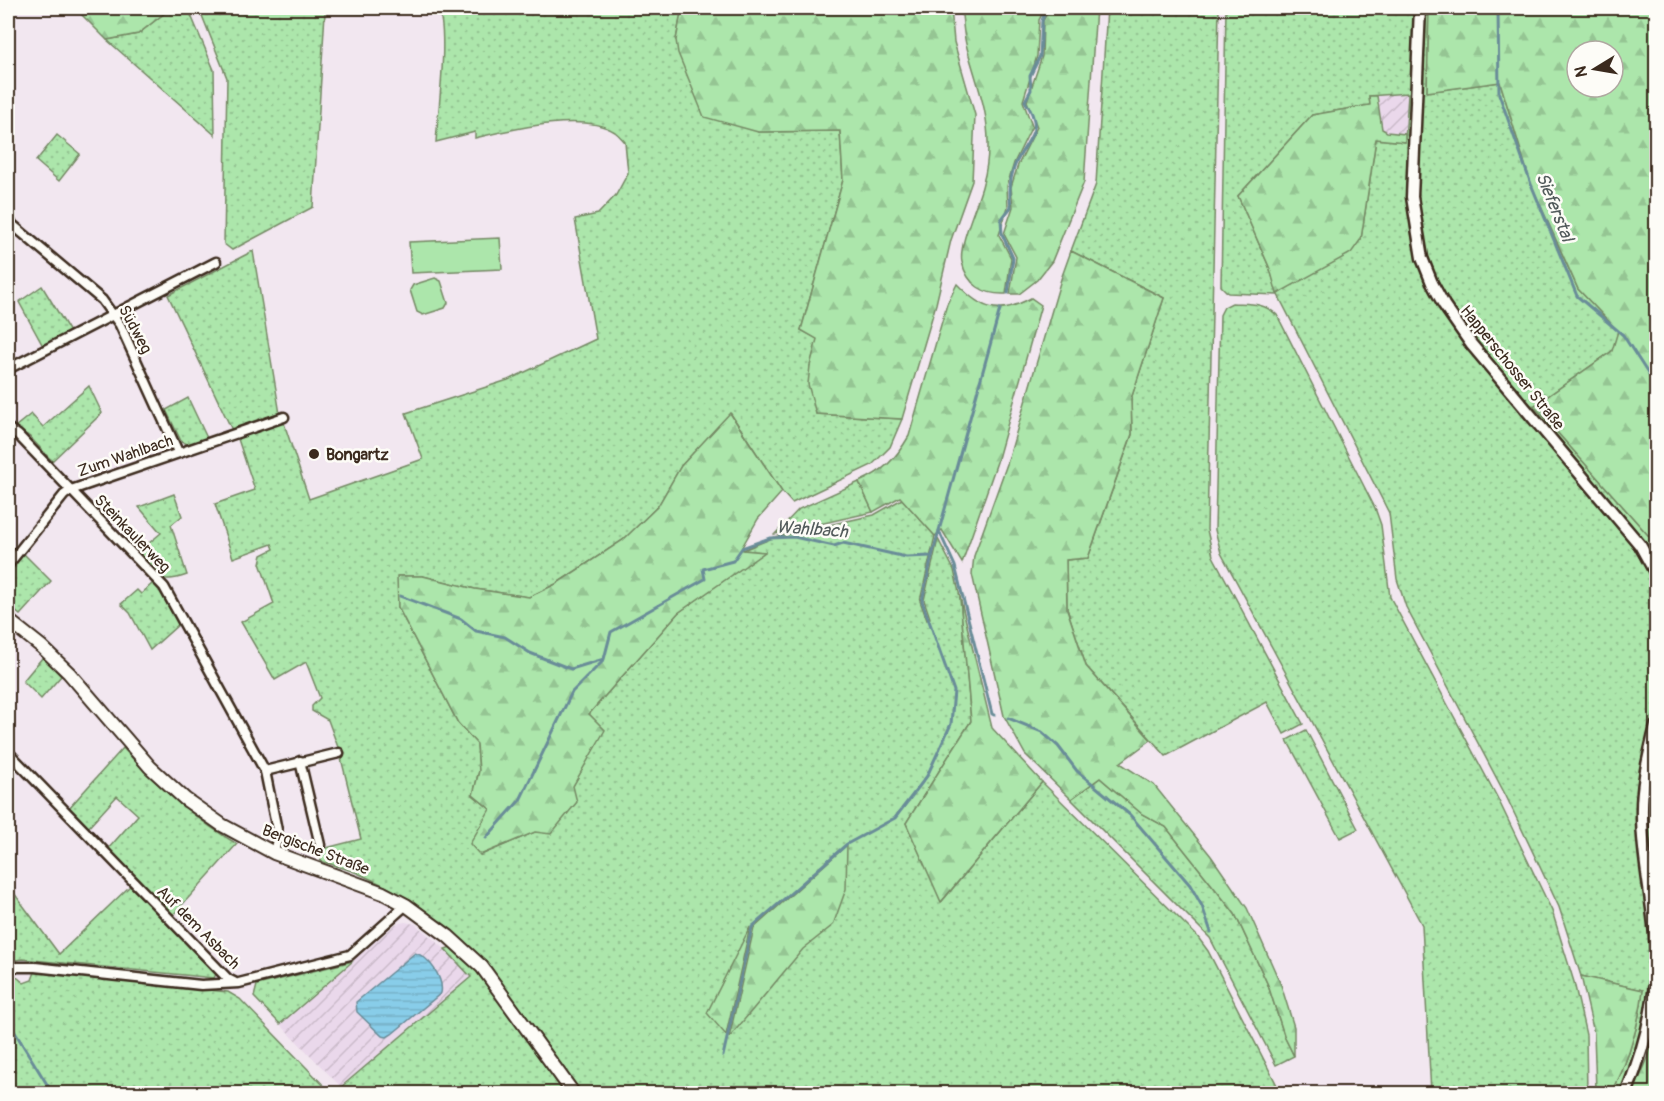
<svg xmlns="http://www.w3.org/2000/svg" width="1664" height="1101" viewBox="0 0 1664 1101" font-family="Pangolin,sans-serif">
<defs>
<pattern id="industrial-furrows" width="10" height="10" patternUnits="userSpaceOnUse" patternTransform="scale(1.5)"><rect width="10" height="10" fill="#ead8eb"/><path d="M-1 1l2-2M0 10L10 0M9 11l2-2" fill="none" stroke="#cabac9"/></pattern>
<pattern id="grass-dots" width="8" height="8" patternUnits="userSpaceOnUse" patternTransform="scale(1.5)"><rect width="8" height="8" fill="#ace6ab"/><path d="M2 2h.1M6 6h.1" fill="none" stroke="#95c593" stroke-width="1.8" stroke-linecap="round"/></pattern>
<pattern id="forest-firs" width="22" height="20" patternUnits="userSpaceOnUse" patternTransform="scale(1.5)"><rect width="22" height="20" fill="#ace6ab"/><path d="M5 1l3.5 6h-7zM16 11l3.5 6h-7z" fill="#95c593"/></pattern>
<pattern id="water-rules" width="6" height="5" patternUnits="userSpaceOnUse" patternTransform="scale(1.5)"><rect width="6" height="5" fill="#88cde9"/><path d="M0 2.5h6" fill="none" stroke="#76b0c7"/></pattern>
</defs>
<rect width="100%" height="100%" fill="#f2e7f0"/>
<filter id="ink" filterUnits="userSpaceOnUse"><feTurbulence type="fractalNoise" baseFrequency=".0167" numOctaves="2"/><feDisplacementMap in="SourceGraphic" scale="12" xChannelSelector="R" yChannelSelector="G"/><feConvolveMatrix kernelMatrix="1 2 1 2 8 2 1 2 1" color-interpolation-filters="sRGB"/></filter>
<g filter="url(#ink)">
<g fill="url(#industrial-furrows)">
<path d="M1408,93l-3,41 -18,-2 -5,-3 -5,-33z"/>
<path d="M405,922l10,2 30,25 26,27 -130,111 -61,-63 116,-100z"/>
</g>
<g fill="url(#grass-dots)" stroke="#748864" stroke-width="1.5" fill-rule="evenodd">
<path d="M171,8h17l26,62 1,65 -108,-95 31,-6z"/>
<path d="M199,8h180l-1,6 -53,-1 -12,194 -81,43 -8,-6 3,-166z"/>
<path d="M438,8h244l-6,32 82,92 82,-1 3,49 -42,150 17,9 -8,27 6,48 86,5 -12,28 -18,18 -80,38 -10,-11 -51,-78 -50,52 -23,40 -35,34 -67,44 -27,13 -54,-8 -52,-13h-25v31l60,116 19,21 2,27 -6,24 17,14 -9,46 54,-23 38,-46 31,-56 -15,-16 89,-101 86,-61 -21,-2 32,-13 99,-22 28,-16 33,37 -15,65 7,19 3,-2 -6,-18 14,-61 16,31 6,27 11,124 -65,102 36,78 100,-119 155,154 11,15 73,142h-700c-65,-90 -111,-170 -217,-217 -14,-7 -29,-10 -43,-15l-3,-11 43,-11 -22,-89 -11,-30 -16,-9v-5l8,-8 -14,-36 -31,18 -34,-58 33,-18 -14,-41 2,-8 12,-6 -2,-5 -39,14 -18,-54 40,-14 -18,-54 46,-16 26,79 114,-40 -17,-46 102,-33 88,-41 -21,-120 23,-5 18,-19 12,-22 -3,-31c-3,-3 -6,-7 -10,-10 -32,-21 -106,-2 -140,6v-6l-39,10c2,-30 13,-110 2,-134z"/>
<path d="M1107,8h112l-12,522 6,26 90,168 -19,10 -17,-32 -101,54 -80,-90 -19,-57 -1,-49 22,-2 44,-123 -1,-36 33,-101 -93,-47 25,-67z"/>
<path d="M1226,8h188c-1,38 -3,76 -5,114 -2,46 -5,93 8,137 9,30 26,56 44,81l171,205 14,23 10,24v110l-19,84 1,53 14,115 -3,43 -4,21 -14,47 -11,28h-8c16,-32 27,-67 31,-103l-62,-14 -22,-69 -53,-111 -100,-189 -9,-28 -8,-66 -111,-218 -50,-2 -7,-7zM1408,93l-3,49 -29,-3 -15,100 -83,55 -8,-25 -32,-73 74,-81 58,-10 -1,-9z"/>
<path d="M1425,8h4l-2,84 73,-10 31,102 47,105 41,42 -7,20 -78,55 122,138v21l-26,-41 -164,-195 -11,-16 -18,-34 -11,-28 -6,-27 -2,-27z"/>
<path d="M57,135l23,19 -21,27 -23,-20z"/>
<path d="M253,251l27,163 -48,16 -64,-135z"/>
<path d="M42,286l28,46 -27,14 -24,-44z"/>
<path d="M1232,303c18,1 31,-1 45,12l98,193 6,17 9,72 107,200 55,114 22,71 12,53 1,58h-156l-9,-168 -201,-372 -6,-23 5,-215 4,-8z"/>
<path d="M89,386l13,27 -50,48 -22,-24 -15,-10 16,-13 12,13z"/>
<path d="M188,398l19,40 -18,7 -8,-4 -15,-31z"/>
<path d="M859,482l14,30 -98,22 24,-25z"/>
<path d="M174,494l8,22 -11,9 16,50c-30,11 -30,-1 -50,-22l24,-20 -22,-26z"/>
<path d="M23,553l28,28 -31,34 -12,-10v-33z"/>
<path d="M153,583l7,7 19,34 -29,26 -20,-37 -9,-9 16,-14 4,4z"/>
<path d="M43,657l18,19 -20,23 -18,-18z"/>
<path d="M1306,730l52,99 -18,9 -53,-98z"/>
<path d="M123,748c34,38 70,70 114,96l-64,71 -65,-66 30,-34 -21,-19 -29,32 -19,-20z"/>
<path d="M1656,748v152l-7,-64 -1,-42z"/>
<path d="M1100,778l42,36 24,13 69,87 33,71 17,53 9,18 -18,9 -66,-127 -139,-139z"/>
<path d="M8,885l51,69 71,-68 86,88 -2,4 -191,-19 -15,2z"/>
<path d="M451,947l18,15 12,13 86,118 -220,1 -6,-7 130,-110 -26,-28z"/>
<path d="M353,961l-73,63 -26,-27 3,-12z"/>
<path d="M35,972l193,20 12,7 91,94h-323v-119h5l11,9 8,-3z"/>
</g>
<g fill="url(#forest-firs)" stroke="#748864" stroke-width="1.5" fill-rule="evenodd">
<path d="M79,8h92l-33,26 -31,6 -29,-29z"/>
<path d="M682,8h269l3,34 21,73 -3,66 -21,59 -15,64 -34,115 -86,-5 -8,-30 2,-18 7,-27 -16,-9 42,-150 -3,-49 -82,1 -54,-15 -26,-64 -2,-13z"/>
<path d="M961,8h84l-6,12 -2,36 -14,45 9,25 -18,37 -7,23 1,21 -9,28 12,23 -5,36c-22,1 -39,-9 -44,-32 -4,-18 17,-60 21,-79 3,-11 5,-25 5,-36 1,-37 -13,-68 -22,-103 -3,-12 -3,-25 -5,-36z"/>
<path d="M1050,8h46l-12,174 -32,79 -15,19 -18,14h-9l6,-37 -12,-23 9,-27 -2,-20 7,-22 19,-38 -10,-26 15,-45 1,-35z"/>
<path d="M1429,8h227v536l-122,-138 78,-55 6,-20 -40,-42 -47,-105 -31,-102 -73,10zM1577,51h36v36h-36z"/>
<path d="M1369,96h8l5,33 5,3 18,2v8l-29,-3 -15,100 -10,14 -74,41 -7,-25 -32,-73 74,-81 58,-10z"/>
<path d="M1071,251l93,47 -33,101 1,35 -44,124 -22,2 1,49 19,57 65,74 -31,23 34,22 57,71 36,52 34,77 13,42v29l-9,-18 -17,-53 -33,-71 -69,-87 -24,-13 -42,-36 -29,21 -46,-45 -21,-38 -32,-142 2,-18 33,-92 54,-185z"/>
<path d="M957,284c25,26 41,32 74,14l10,7 -44,157 -35,101 -20,-33 -7,6 -35,-39 -27,15 -14,-30c25,-11 36,-22 50,-46l38,-132z"/>
<path d="M730,413l52,79 -24,27 -16,28 1,3 22,2 -87,61 -89,101 16,16 -32,56 4,16 -26,32 -16,-2 -55,23 -10,-11 20,-35 -17,-14 6,-24 -2,-27 -19,-21 -60,-116 -1,-31h26l52,13 54,8 27,-13 67,-44 35,-34 23,-40z"/>
<path d="M960,597l32,131 50,54 -101,120 -35,-79 65,-102z"/>
<path d="M847,845l-1,44 -13,36 -30,24 -74,89 25,-110z"/>
<path d="M750,927l-24,108 -19,-22z"/>
<path d="M1581,976l62,14c-4,36 -15,71 -31,103l-16,-3 -2,-57z"/>
<path d="M1656,1029v64h-23l15,-35z"/>
</g>
<g fill="#ace6ab" stroke="#748864" stroke-width="1.5">
<path d="M500,238l2,31 -91,4 -2,-31z"/>
<path d="M435,278l6,3 7,22 -3,5 -22,7 -6,-3 -7,-22 3,-5z"/>
</g>
<path fill="url(#water-rules)" stroke="#698c98" stroke-width="1.5" d="M415,953c14,3 29,26 26,40l-49,41 -5,3 -5,-1 -25,-24 -1,-10z"/>
<g fill="none" stroke-linecap="round" stroke-linejoin="round">
<g stroke="#698c98" stroke-width="3">
<path d="M1498,8l1,86 32,90 46,112 46,39 33,51"/>
<path d="M1008,293l5,-35 -11,-24 -1,-14 10,-13c-2,-15 -2,-28 4,-42 12,-28 31,-33 10,-64l6,-11 -1,-14 10,-20 2,-35 4,-13"/>
<path d="M939,531l16,35 37,148 2,1"/>
<path d="M400,596l61,23 15,12 29,6 25,16 41,16 33,-10 7,-27 94,-53 -2,-10 30,-8 9,-13 28,-10 24,-1 40,9 9,-3 63,14 26,-1 68,-247"/>
<path d="M1008,718l34,14 16,14 19,25 53,44 60,70 12,21 9,26"/>
<path d="M486,838l34,-38 52,-108 31,-31"/>
<path d="M8,1021l45,73"/>
<path d="M723,1056l29,-129 95,-83 48,-26 32,-42 24,-52 3,-33 -32,-90 10,-45"/>
</g>
<g stroke="#3b2a1e" stroke-width="13">
<g id="minor">
<path d="M8,221l94,79 18,25 58,127"/>
<path d="M8,369l208,-107"/>
<path d="M8,428l10,7 146,152 101,184 13,64 -4,18"/>
<path d="M8,565l56,-70 7,-5 213,-73"/>
<path d="M8,752l220,227 6,3"/>
<path d="M300,761l20,84"/>
<path d="M265,771l74,-18"/>
<path d="M8,967h27l166,18 38,-2 111,-28 56,-50"/>
</g>
</g>
<g stroke="#3b2a1e" stroke-width="15">
<g id="tertiary">
<path d="M1420,8l-8,189 10,61 10,25 12,22 27,39 169,201 16,29"/>
<path d="M1626,1094c16,-40 28,-81 30,-124 2,-52 -14,-103 -14,-154 -1,-31 7,-61 14,-90"/>
</g>
</g>
<g stroke="#3b2a1e" stroke-width="16">
<path id="secondary" d="M8,620l34,27 27,26 81,94 35,32 37,26 52,28 109,40 23,12 42,31 34,31 92,127"/>
</g>
<use href="#minor" stroke="#fdfcf7" stroke-width="8"/>
<use href="#tertiary" stroke="#fdfcf7" stroke-width="10"/>
<use href="#secondary" stroke="#fdfcf7" stroke-width="12"/>
</g>
</g>
<circle fill="#3b2a1e" stroke="#fdfcf7" stroke-width="2" cx="314" cy="454" r="6"/>
<g text-anchor="middle" stroke-width="5" stroke-linejoin="round" paint-order="stroke">
<g font-size="16" fill="#3b2a1e" stroke="#fdfcf7">
<text transform="translate(136 329) rotate(62)" y="6">Südweg</text>
<text transform="translate(1513 367) rotate(51)" y="6">Happerschosser Straße</text>
<text transform="translate(125 455) rotate(-19)" y="6">Zum Wahlbach</text>
<text transform="translate(133 533) rotate(46)" y="6">Steinkaulerweg</text>
<text transform="translate(316 849) rotate(21)" y="6">Bergische Straße</text>
<text transform="translate(199 927) rotate(45)" y="6">Auf dem Asbach</text>
</g>
<g font-size="16" font-weight="bold" fill="#3b2a1e" stroke="#fdfcf7" text-anchor="start">
<text x="326" y="460">Bongartz</text>
</g>
<g font-size="18" font-style="italic" fill="#525b5b" stroke="#fdfcf7">
<text transform="translate(1555 207) rotate(68)" y="6">Sieferstal</text>
<text transform="translate(812 529) rotate(4)" y="6">Wahlbach</text>
</g>
</g>
<rect width="1664" height="1101" fill="none" stroke="#fdfcf7" stroke-width="30"/>
<rect x="15" y="15" width="1634" height="1071" fill="none" stroke="#3b2a1e" stroke-width="2" filter="url(#ink)"/>
<g transform="translate(1595 69) rotate(259)"><circle r="28" fill="#fdfcf7" stroke="#afa8a0" stroke-width="1.5"/>
<path d="M0-4.5L10 22L0 15L-10 22Z" fill="#3b2a1e"/>
<text y="-9" font-size="16" font-weight="bold" text-anchor="middle" fill="#3b2a1e">N</text>
</g>
</svg>
